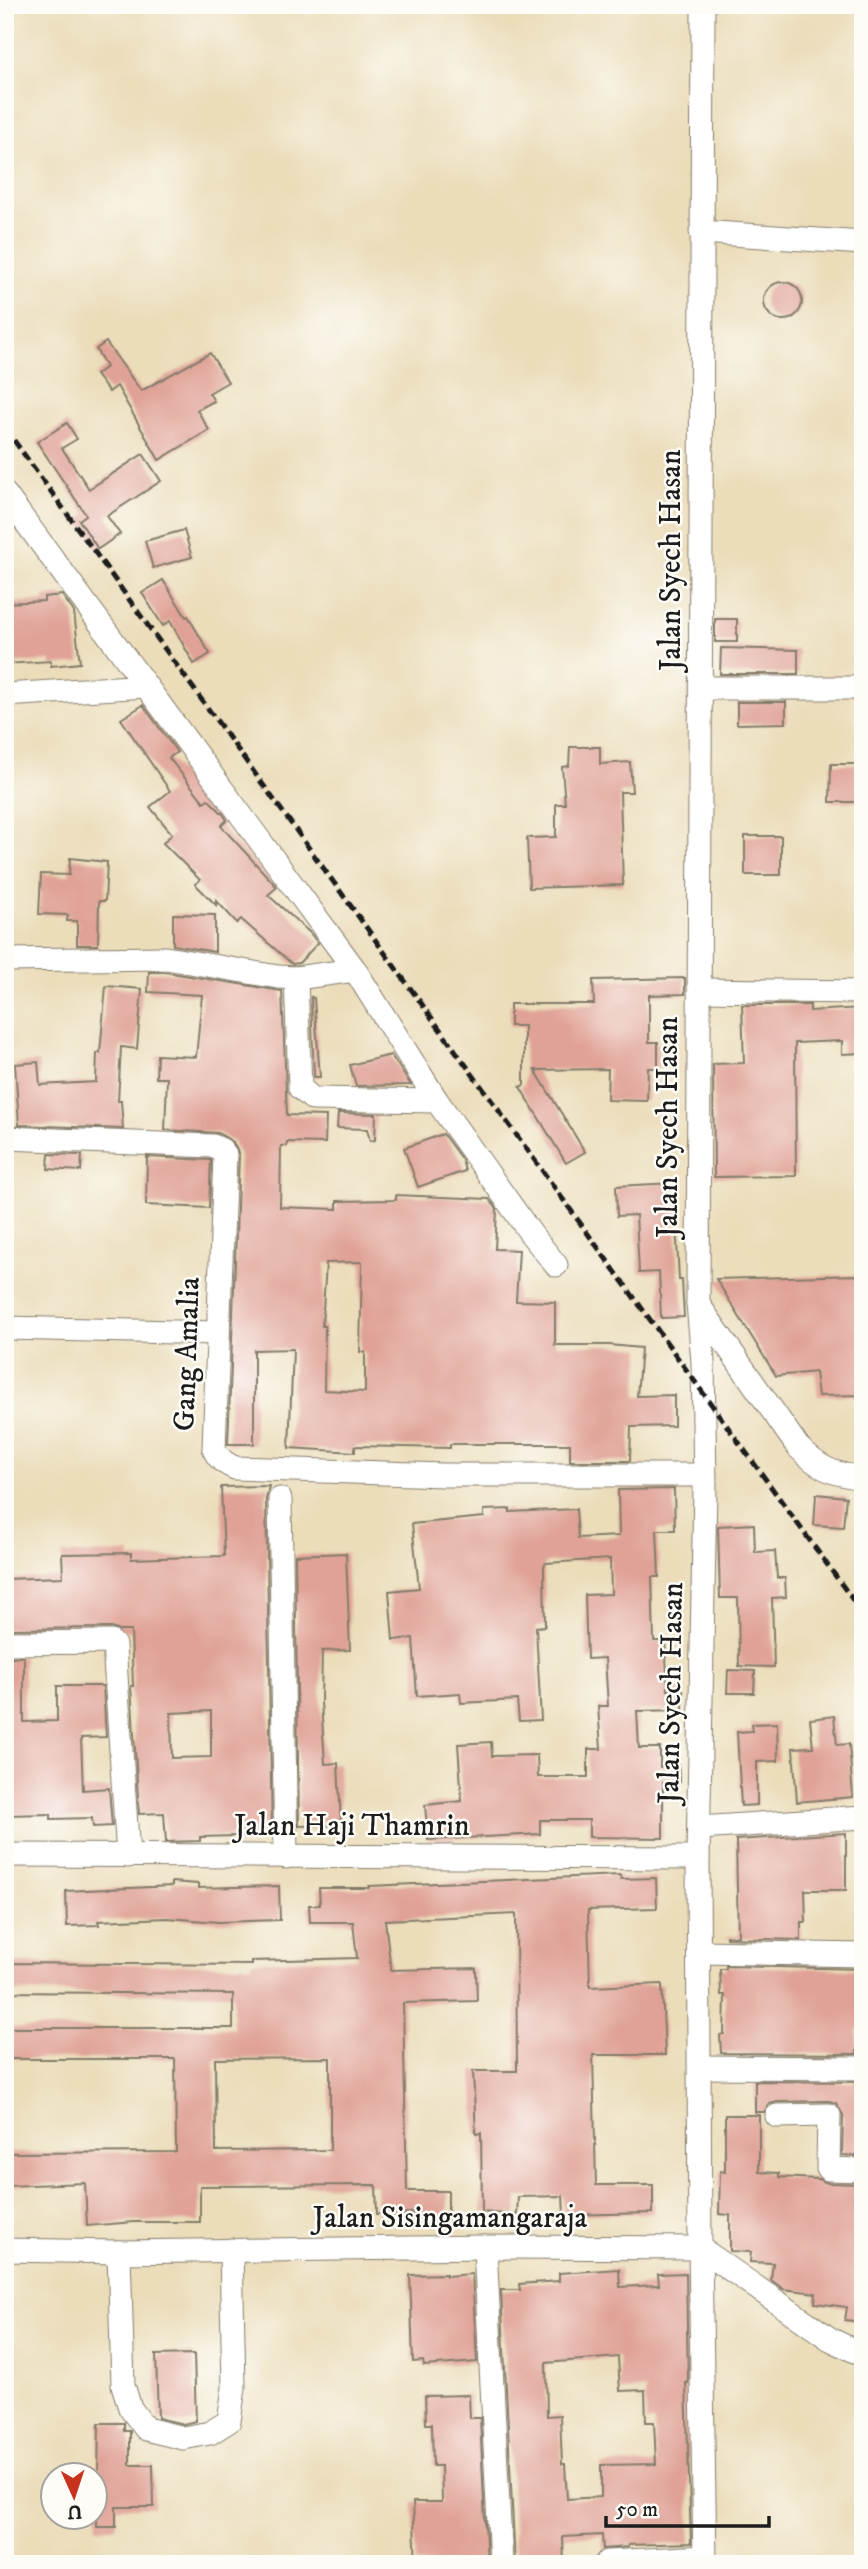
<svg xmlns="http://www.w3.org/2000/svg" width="868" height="2569" viewBox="0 0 868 2569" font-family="'IM FELL DW Pica',serif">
<rect width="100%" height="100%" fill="#fdfcf7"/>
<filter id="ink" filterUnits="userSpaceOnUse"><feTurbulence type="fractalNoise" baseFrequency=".0143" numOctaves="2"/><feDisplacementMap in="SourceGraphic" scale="14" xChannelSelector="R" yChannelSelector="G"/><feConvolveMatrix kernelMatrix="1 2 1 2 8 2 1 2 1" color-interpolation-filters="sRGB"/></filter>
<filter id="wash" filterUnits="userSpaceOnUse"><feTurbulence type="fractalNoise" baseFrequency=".00686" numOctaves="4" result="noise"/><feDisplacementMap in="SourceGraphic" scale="28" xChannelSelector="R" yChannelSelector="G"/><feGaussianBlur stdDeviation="1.57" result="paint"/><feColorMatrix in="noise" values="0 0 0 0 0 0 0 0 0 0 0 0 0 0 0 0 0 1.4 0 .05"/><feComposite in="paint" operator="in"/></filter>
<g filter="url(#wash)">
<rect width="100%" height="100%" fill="#ebddba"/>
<g id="blocks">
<g fill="#e0a296" fill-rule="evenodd">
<circle cx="783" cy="301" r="19"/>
<path d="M106,342l35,49 69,-38 18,29 -19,11 5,8 -17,9 12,20 -50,30 -42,-74 -8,6 -13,-17 10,-8 -10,-18z"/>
<path d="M67,423l10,16 -15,9 27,41 54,-35 18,27 -54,35 13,18 -22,15 -19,-29 7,-5 -49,-73z"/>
<path d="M184,530l8,27 -39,11 -8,-27z"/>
<path d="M163,580l23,37 2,-1 22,38 -16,10 -24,-43 -7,5 -21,-33z"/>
<path d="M62,595l12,17 6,51 -29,3v-5l-46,3v-61l39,-2v-4z"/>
<rect x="715" y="619" width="22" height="23"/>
<path d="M721,648l77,2v24h-78z"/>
<path d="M737,702h49v21l-49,1z"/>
<path d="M143,705l34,47 -8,6 35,44 4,-3 15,15 4,6 -6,6 56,61 -9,8 42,38 8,10 -19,20 -7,1 -51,-45 -4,4 -21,-23v5l-21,-21 5,-4 -37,-37 9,-9 -22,-27 20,-16 -49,-72z"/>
<path d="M570,747h30v17l30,-2 2,30h-12l3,93 -94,3 -2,-50 29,-1v-33h9l-3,-37 7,-1z"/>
<path d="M831,764h32v38h-33z"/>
<rect x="745" y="836" width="36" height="39"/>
<path d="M70,858l37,4 -2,39h-6l-1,44h-21v-24h-10l1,-6 -29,-1 2,-40 28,1z"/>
<path d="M173,914l42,1v37l-42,-7z"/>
<path d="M149,972h16l117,19 5,124 39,1 -1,27 -38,-1v4h-6l-1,61 57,2v-8l59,-1v-5l93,4 8,10 -2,40 24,1 -3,51 39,1v43h54l32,3 -4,48 37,-1v31l-43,1 -1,34h-60v-17h-120v4l-95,-2v6l-66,-4 4,-99 -39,1v94h-26l11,-289 -6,-13 -15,-9 -53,-3 2,-52h-11l1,-23 39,2 6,-62 -54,-3zM362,1262l-2,90h5v40l-41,-2 1,-64h-3l4,-63z"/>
<path d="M685,978v16l-36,1v47h9v26h-10l-1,33 -40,-1 1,-31 -73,1 50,82 -19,11 -46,-76 4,-2v-59h-14v-22h84l-1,-24z"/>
<path d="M106,986l36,3 -5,60 -16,-2 -3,54h3l2,28 -104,-4 -4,-61 23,-2 2,23 56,-3 1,-29h3z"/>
<path d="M311,997l3,1 6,79h-6z"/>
<path d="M742,1005h68v6l51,-3 2,45 -21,1v-13l-47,2 1,133 -82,1 -1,-113 31,-1z"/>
<path d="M391,1055l20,30 -55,1 -6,-21z"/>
<path d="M338,1113l38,1 -1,26 -5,1 -3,-12 -30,-1z"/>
<path d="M443,1134l19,26 3,11 -47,16 -14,-39z"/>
<path d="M49,1154l33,1 -1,16 -33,-2z"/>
<path d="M147,1157l64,3 -2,48 -63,-3z"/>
<path d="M674,1183l5,97h3l2,37 -23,1 -2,-46 -20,1 -3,-58 -19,1 -1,-30z"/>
<path d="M859,1275l4,120 -45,1 -3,-24 -39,4 -60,-97z"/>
<path d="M269,1486l-3,13 6,336 -72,2v4l-34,1 -2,-29 -25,1 -8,-128h2l-2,-55h-11l-9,-3 -106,1v-50l58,-2 -1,-23 69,-1v6l93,-3 -3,-69zM211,1711v46l-39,1 -1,-45z"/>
<path d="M674,1489l1,41h-18l2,47h-7l2,64h11l3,49h15v20l-46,1 2,37h21v19l18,-2 2,17 -17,1v55l-74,-1v-17h-49v14l-112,6 -3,-35 37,-4 -4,-57 33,-2 1,14 45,-1 1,22h50v-28h13l-3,-43h10l-3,-48 -18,1 -2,-64 26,-1 -1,-35 -64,4 -2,3 1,60 -9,1 5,93 -22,1 -2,-21 -56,3 -1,-10 -43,3 -4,-58 -20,2 -4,-49 30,-3 -7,-64 72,-7v-7l26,-1v3l66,-3 2,29 41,-2 -1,-46z"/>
<path d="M816,1494l30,3 -3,30 -29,-2z"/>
<path d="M754,1524l1,28 20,-1 2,27h8l1,19 -14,1 2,69 -35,-1 -1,-68h-18l-2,-72z"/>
<path d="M346,1553l4,97 -28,1 -1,51 4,62 13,-1 3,62 -42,1 -4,-271z"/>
<path d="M5,1657h19v65l33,-1v-35h46l3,51 -25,1 2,52 26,-2 3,38 -19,1 -1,-9 -41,1v-5l-46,1z"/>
<path d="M728,1670l27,1 -1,22h-27z"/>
<path d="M834,1716l3,29 12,-1 4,53 -56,5 -4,-54 20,-1 -3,-28z"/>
<path d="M777,1723l1,38 -21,1v43l-16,1 -4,-74 15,-1 -1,-7z"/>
<path d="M846,1833v57h-41l1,32h-5v18l-75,-2v-2h12l-2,-96z"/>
<path d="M620,1875l1,4 35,-1 1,30 -69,2 2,77 72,-3 3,71h-72l3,130h57v28l-89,2 -1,-19 -45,1 -1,18 -35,-3 -1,-79 -5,1 -3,-63h44l-1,-157 -131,6 6,50 85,-2 1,33 -74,2 4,188h41v33l-35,1v-12l-36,1 -1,-29 -176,1v36h-66l-47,4 -2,-43 -80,3v-33l171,-1 -1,-93h-170v-31h228v-34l-228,-2v-29l247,2v-4l105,-3 -4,-36h-43l-1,-17h11l-1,-17h50v-2zM330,2058v92l-114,1 -1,-92z"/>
<path d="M172,1882l26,2v4l81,-2 1,34 -61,2 -52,-4 -69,3 1,4 -32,1 -1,-35 106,-5z"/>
<path d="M726,1966l137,3v60h-6v25l-136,-1 -1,-18 4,-1 1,-39h-4l-1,-26h6z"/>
<path d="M755,2081l108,1v74l-21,-1 1,-40 -7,-12 -7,-2 -52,1 -8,2 -5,8h-9z"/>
<path d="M725,2115h34v57l20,1v4l39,2 10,4 35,1v138l-18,-2 2,-13 -32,-4 1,-10 -33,-4 -12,-9 2,-17 -23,-1 1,-10 -21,-1v-36l-11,-1 1,-43 5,1z"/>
<path d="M619,2269l1,18 39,-2 -1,-11 28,-1 2,110h-2l5,160 -63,2v2l-25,2 -1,-14 -39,2 1,27h-49l-14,-274h19l-1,-6 40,-3v-8zM618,2357l2,34 25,-1 1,32h8l2,42 -55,1v32l-34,2 -2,-35h-3l-2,-49 -13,1 -1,-53z"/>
<path d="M446,2274v2l26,-2 5,88 -53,4 -1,-5 -10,1 -3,-87z"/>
<path d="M194,2354l2,67 -13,3 -25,-6 -2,-63z"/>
<path d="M469,2395l1,23h10l7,146h-71l-3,-62h29l-1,-36h-8l-1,-42h-6l-1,-28z"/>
<path d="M99,2423h25v8h6v34h23l1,42h-38v20h-19z"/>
</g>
</g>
</g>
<g filter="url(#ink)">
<use href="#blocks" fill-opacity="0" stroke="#847c6b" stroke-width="2"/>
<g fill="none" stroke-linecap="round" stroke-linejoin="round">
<g stroke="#847c6b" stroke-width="25">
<g id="minor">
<path d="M703,5l-5,1298 5,59 2,124 -7,372 2,390 5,316"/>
<path d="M701,232l162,11"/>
<path d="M5,494l350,476 82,131 94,133 25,31"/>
<path d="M702,688h161"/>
<path d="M5,695l141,-9"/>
<path d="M5,960l161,-2 112,19 18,1 59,-8"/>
<path d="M296,978l4,110 13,11 124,2"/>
<path d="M700,990l163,2"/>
<path d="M5,1138l208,8 9,4 3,5 -11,293c3,11 12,16 21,20l208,7h261"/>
<path d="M698,1304l100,143c22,22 34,27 65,31"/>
<path d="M5,1328l213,5"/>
<path d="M280,1499l6,358"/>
<path d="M5,1643l106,-1 3,3 14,211"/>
<path d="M700,1828l163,-11"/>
<path d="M5,1855l693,3"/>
<path d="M700,1952l163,3"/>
<path d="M700,2067l163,1"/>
<path d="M777,2116l52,-1 -1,54 35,1"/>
<path d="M485,2247l16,317"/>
<path d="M5,2250l114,2 366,-5 215,1 130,91 33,16"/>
<path d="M119,2252l4,133 7,23 16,21 37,9 27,-5 19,-12 5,-33 -3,-138"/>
<path d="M607,2562l98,-5"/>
</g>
</g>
<use href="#minor" stroke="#fff" stroke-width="23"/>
<path stroke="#1c1c1c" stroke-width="5" stroke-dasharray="10 5" stroke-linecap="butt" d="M5,428l858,1186"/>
</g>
</g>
<g text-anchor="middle" stroke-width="5" stroke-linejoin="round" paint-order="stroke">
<g font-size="30" fill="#1c1c1c" stroke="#fdfcf7">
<text transform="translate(670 560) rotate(-90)" y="10">Jalan Syech Hasan</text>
<text transform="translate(667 1127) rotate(-90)" y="10">Jalan Syech Hasan</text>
<text transform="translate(186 1354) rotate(-88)" y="10">Gang Amalia</text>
<text transform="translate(670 1693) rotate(-89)" y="10">Jalan Syech Hasan</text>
<text x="352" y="1835">Jalan Haji Thamrin</text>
<text x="450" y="2227">Jalan Sisingamangaraja</text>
</g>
</g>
<rect width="868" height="2569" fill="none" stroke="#fdfcf7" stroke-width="28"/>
<g transform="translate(74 2496) rotate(177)"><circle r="33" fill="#fdfcf7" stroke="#a3a29f" stroke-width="2"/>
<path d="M0-5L12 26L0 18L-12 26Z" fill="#c8321e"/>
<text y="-10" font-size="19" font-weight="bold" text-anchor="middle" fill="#1c1c1c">U</text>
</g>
<path d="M606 2516v10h163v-10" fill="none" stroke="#1c1c1c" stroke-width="3.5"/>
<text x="616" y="2516" font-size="21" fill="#1c1c1c" stroke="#fdfcf7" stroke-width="5" paint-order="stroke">50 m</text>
</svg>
